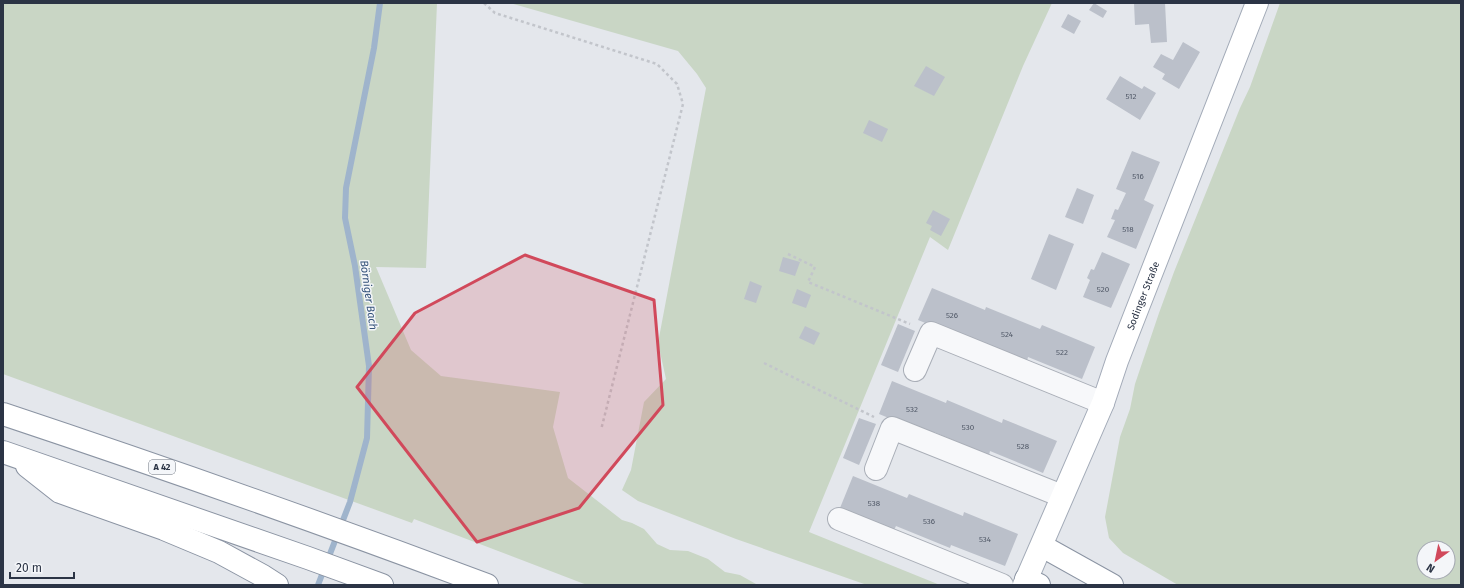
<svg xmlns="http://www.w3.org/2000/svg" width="1464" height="588" viewBox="0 0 1464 588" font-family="'Fira Sans',sans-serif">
<rect width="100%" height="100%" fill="#e4e7ec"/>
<g fill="#c9d6c5" fill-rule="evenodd">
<path d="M3,3h434l-11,265 -50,-1 35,83 30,26 119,16 -7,35 15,51 54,42 10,3 12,6 13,15 13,6 18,1 20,8 17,13 15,3 16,9 9,1h-178l-173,-66 -2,4 -409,-149z"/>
<path d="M510,3h542l-29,63 -75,184 -18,-13 -121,295 131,53h-73l-131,-46 -98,-38 -16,-11 9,-20 13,-68 22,-23 -8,-36 48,-255 -9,-14 -19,-23z"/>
<path d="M1280,3h181v582h-283l-55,-32 -14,-15 -4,-21 15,-80 10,-28 5,-25 24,-71 15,-41 66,-164 10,-21zM1424,548h24v24h-24z"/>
</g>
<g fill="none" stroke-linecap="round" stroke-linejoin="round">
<path stroke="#9fb4cc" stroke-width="6" d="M318,585l32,-83 17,-64 2,-72 -14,-100 -10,-48 1,-30 28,-140 6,-45"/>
</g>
<g fill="#bbc0ca">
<path d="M1094,3l13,8 -4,7 -14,-8z"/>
<path d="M1134,3h31l2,39 -16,1 -2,-19 -14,1z"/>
<path d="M1068,14l13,7 -7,13 -13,-7z"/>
<path d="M1183,42l17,10 -21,37 -17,-10 3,-5 -12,-7 8,-13 12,6z"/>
<path d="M926,66l19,11 -11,19 -20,-10z"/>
<path d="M1120,76l22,13 2,-3 12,7 -16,27 -34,-21z"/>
<path d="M869,120l19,9 -6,13 -19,-9z"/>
<path d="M1132,151l28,11 -16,38 10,5 -18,44 -29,-12 8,-17 -4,-1 4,-10 3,1 8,-17 -10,-4z"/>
<path d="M1077,188l17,7 -11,29 -18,-7z"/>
<path d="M933,210l17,9 -9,17 -11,-6 2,-4 -6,-3z"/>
<path d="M1049,234l25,10 -18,46 -25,-11z"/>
<path d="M1102,252l28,12 -19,44 -28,-11 7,-17 -3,-2 4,-9 3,1z"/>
<path d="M783,257l17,5 -5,14 -16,-5z"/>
<path d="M750,281l12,5 -6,17 -12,-4z"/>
<path d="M932,288l53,22 1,-3 54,22 2,-4 53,22 -13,32 -54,-22 -1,4 -55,-19 -54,-22z"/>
<path d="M797,289l14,6 -5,13 -14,-5z"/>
<path d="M898,324l17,7 -17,41 -17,-7z"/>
<path d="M805,326l15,7 -6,12 -15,-7z"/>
<path d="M892,381l54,22 1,-3 55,23 1,-4 54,22 -14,32 -53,-22 -1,4 -55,-23 -1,4 -54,-22z"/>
<path d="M859,418l17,6 -17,41 -16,-7z"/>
<path d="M853,476l54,22 2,-4 54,22 1,-4 54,22 -13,32 -54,-21 -1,3 -54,-22 -2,4 -54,-22z"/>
</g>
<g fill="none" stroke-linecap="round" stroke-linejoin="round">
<g stroke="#a9aeb7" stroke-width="24">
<g id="minor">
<path d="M915,370l16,-37 172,70"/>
<path d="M876,469l16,-41 170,68"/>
<path d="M839,519l163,66"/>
</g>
</g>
<g stroke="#a3abb8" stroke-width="24">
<g id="major">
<path id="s1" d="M1024,585l79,-182 14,-42 140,-358"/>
</g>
</g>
<g stroke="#8b94a3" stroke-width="24">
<g id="highway">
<path d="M3,414c162,54 324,111 484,171"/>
<path d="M3,452l305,106 74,27"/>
<path d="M27,466l33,26 104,37 55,23 44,24 14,9"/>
<path d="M1042,546l70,39"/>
<path d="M1026,579l13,6"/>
</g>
</g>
<g stroke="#c2c5cb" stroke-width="2.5" stroke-dasharray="3 3" stroke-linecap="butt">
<path d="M484,3l11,10 162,51 20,20 6,20 -82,326"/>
<path d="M788,254l27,13 -7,15 102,42"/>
<path d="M764,363l110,54"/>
</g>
<use href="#minor" stroke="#f7f8fa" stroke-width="22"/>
<use href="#major" stroke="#fff" stroke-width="22"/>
<use href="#highway" stroke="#fff" stroke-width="22"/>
</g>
<path fill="#d1495b" fill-opacity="0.2" stroke="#d1495b" stroke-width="3" stroke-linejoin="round" d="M525,255l129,45 9,105 -84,103 -102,34 -120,-155 58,-74z"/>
<g text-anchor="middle" stroke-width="3" stroke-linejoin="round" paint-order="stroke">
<g font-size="8" fill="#4f5766">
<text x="1131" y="99">512</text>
<text x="1138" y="179">516</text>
<text x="1128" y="232">518</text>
<text x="1103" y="292">520</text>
<text x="952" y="318">526</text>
<text x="1007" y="337">524</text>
<text x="1062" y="355">522</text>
<text x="912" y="412">532</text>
<text x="968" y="430">530</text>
<text x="1023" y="449">528</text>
<text x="874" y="506">538</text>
<text x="929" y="524">536</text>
<text x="985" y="542">534</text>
</g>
<rect fill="#f4f6f9" stroke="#676e7b" stroke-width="1" x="149" y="460" width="26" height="14" rx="3"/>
<g font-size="9" font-weight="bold" fill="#2b3445">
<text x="162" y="470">A 42</text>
</g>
<g font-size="10" fill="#2b3445" stroke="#f4f6f9">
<text dy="4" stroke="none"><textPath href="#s1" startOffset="313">Sodinger Straße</textPath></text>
</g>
<g font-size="11" font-style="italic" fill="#34527a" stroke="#f4f6f9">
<text transform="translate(369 295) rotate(82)" y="4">Börniger Bach</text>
</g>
</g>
<rect width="1464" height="588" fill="none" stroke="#2b3445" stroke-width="8"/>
<g transform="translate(1436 560) rotate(213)"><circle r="19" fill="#f4f6f9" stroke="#a4a8b1"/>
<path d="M0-3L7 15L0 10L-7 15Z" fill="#d1495b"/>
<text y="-6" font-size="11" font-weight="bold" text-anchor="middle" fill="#2b3445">N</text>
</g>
<path d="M10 572v6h64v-6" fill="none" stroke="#2b3445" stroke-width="2"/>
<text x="16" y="572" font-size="12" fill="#2b3445" stroke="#f4f6f9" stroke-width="3" paint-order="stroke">20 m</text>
</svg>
